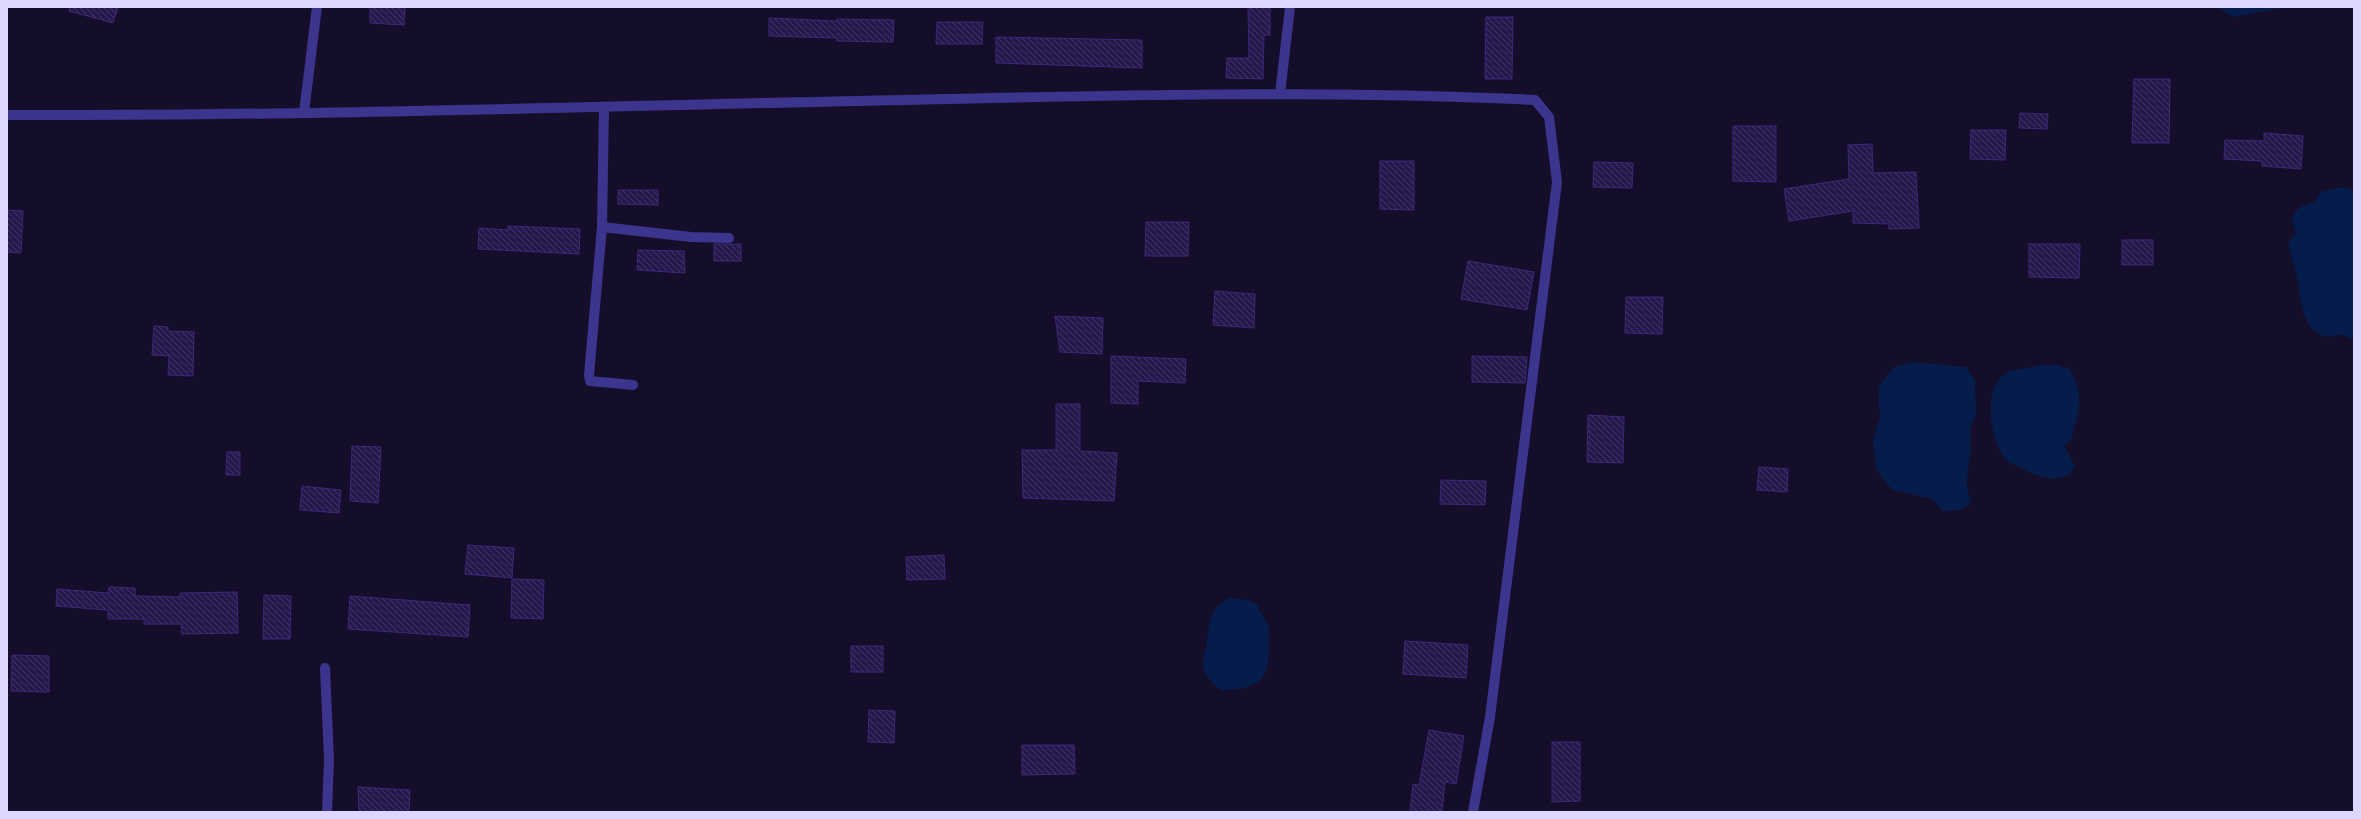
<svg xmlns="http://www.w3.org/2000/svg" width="2361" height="819" viewBox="0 0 2361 819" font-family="'Open Sans',sans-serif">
<defs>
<pattern id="building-back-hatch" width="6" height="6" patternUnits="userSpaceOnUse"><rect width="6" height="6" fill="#25184c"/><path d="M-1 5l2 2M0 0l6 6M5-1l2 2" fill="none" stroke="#443967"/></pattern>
</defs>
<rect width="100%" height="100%" fill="#140e2a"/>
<g fill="#061d4b">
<path d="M2216,7h71l-54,10z"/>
<path d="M2343,187l11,3v150c-4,-1 -8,-4 -11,-5 -7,-1 -14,4 -22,0 -19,-8 -21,-39 -24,-57 -2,-13 -7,-24 -9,-36l8,-8 -4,-15 6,-11 18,-7 4,-9z"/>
<path d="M1914,362l52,5 9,13 1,33 -6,16 1,19 -3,19 -1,21 4,15 -11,7 -17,1 -11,-12 -40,-9 -16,-21 -3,-29 7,-23 -2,-30 16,-20z"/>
<path d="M2040,365h17l12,4c9,13 13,29 9,45 -2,9 -5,15 -6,24l-9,9 5,5 7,15c-13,20 -37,10 -54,1 -4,-3 -11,-4 -14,-7 -18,-19 -26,-78 3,-90 5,-2 22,-3 30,-6z"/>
<path d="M1229,598l19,2 11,5c0,10 6,12 9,19 2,7 1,19 1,26 -1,35 -16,39 -48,40 -9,-6 -20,-18 -18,-30 0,-6 4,-12 4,-18 2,-20 3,-35 22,-44z"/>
</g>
<g fill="url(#building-back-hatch)" stroke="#3b287a">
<path d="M70,7h48l-5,16 -44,-12z"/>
<path d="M370,7h35l-1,18 -34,-2z"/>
<path d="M1248,7h22v28h-6l-1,44 -37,-1 1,-20h22z"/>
<path d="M1486,17h27l-1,62h-27z"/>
<path d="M769,18l68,3v-2l57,1 -1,22 -56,-1v-3l-68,-2z"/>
<path d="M937,22h46l-1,22h-46z"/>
<path d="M996,37l146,3v28l-146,-5z"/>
<path d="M2134,79h36l-1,64h-37z"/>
<path d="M2020,113l28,1 -1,15 -28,-1z"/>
<path d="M1733,126h43v56l-43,-1z"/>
<path d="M1971,130h35l-1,30 -35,-1z"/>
<path d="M2264,133l39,3 -2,33 -39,-3v-5l-38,-2 1,-19 39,1z"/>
<path d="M1872,144l1,29 43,-1 3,56 -30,1v-5l-36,-1v-12l-64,10 -5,-32 65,-10 -1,-34z"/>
<path d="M1380,161h34v49l-34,-1z"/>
<path d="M1594,162l39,1 -1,25 -39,-1z"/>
<path d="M618,190h40v15l-40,-1z"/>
<path d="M7,210l16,1 -2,42 -14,-1z"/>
<path d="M1146,222h43l-1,34h-43z"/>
<path d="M508,226l72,3 -1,25 -101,-5 1,-21 29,2z"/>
<rect x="2122" y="240" width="31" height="25"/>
<rect x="714" y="244" width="27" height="17"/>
<path d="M2029,244h51l-1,34 -50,-1z"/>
<path d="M638,250l46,1 1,22 -48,-3z"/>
<path d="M1468,261l66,11 -7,38 -66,-11z"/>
<path d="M1215,291l40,3 -1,34 -41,-3z"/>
<path d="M1626,297h37l-1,37 -37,-1z"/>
<path d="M1055,316l48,2 -1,36 -42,-2z"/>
<path d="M154,326l14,1v4l26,1 -1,44 -25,-1 1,-19 -17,-1z"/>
<path d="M1111,356l75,3 -1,24 -47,-2v23l-27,-1z"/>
<path d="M1472,356l55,1 -2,26 -53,-1z"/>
<path d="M1056,404h24v47l37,2 -3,48 -91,-3 -1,-48h34z"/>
<path d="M1588,415l36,2 -1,46 -36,-1z"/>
<path d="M352,446l29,1 -3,56 -28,-2z"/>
<path d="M227,452h13v23h-14z"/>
<path d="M1759,467l29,2 -1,23 -30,-2z"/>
<path d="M1441,480l45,1 -1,24 -45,-1z"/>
<path d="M302,486l39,4 -2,23 -39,-3z"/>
<path d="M468,545l46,3 -2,30 -47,-4z"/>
<path d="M944,555l1,24 -38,1 -1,-23z"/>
<path d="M512,579l32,1 -1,39 -32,-1z"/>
<path d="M109,587l26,1v8l45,1v-4l57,-1 1,41 -56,1 -1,-10h-37v-5h-36v-9l-52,-4 1,-17 51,4z"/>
<path d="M264,595l27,1 -1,43h-27z"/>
<path d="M350,596l120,9 -2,32 -120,-8z"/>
<path d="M1405,641l63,4 -2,33 -63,-4z"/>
<rect x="851" y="646" width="32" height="26"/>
<path d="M12,655l37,1v36l-38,-1z"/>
<path d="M869,710l26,1 -1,32 -26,-1z"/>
<path d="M1429,730l35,6 -8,48 -11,-2 -3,30h-32l3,-28 6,1z"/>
<path d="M1552,742h28v59l-28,1z"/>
<path d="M1022,745h52l1,29 -53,1z"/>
<path d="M358,787l52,3 -1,22h-50z"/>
</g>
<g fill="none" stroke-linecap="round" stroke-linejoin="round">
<g stroke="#3b358d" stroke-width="10">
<path d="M1280,94l10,-87"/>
<path d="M604,107l-2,120 -13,148 1,6 43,4"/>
<path d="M304,112l13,-105"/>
<path d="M7,115c299,1 599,-9 898,-15 210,-5 420,-10 630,0l14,17 8,65 -67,535 -17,95"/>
<path d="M602,227l89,10 38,1"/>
<path d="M325,668l4,92 -2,52"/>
</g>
</g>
<rect width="2361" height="819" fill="none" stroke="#ddd7ff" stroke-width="16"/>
</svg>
